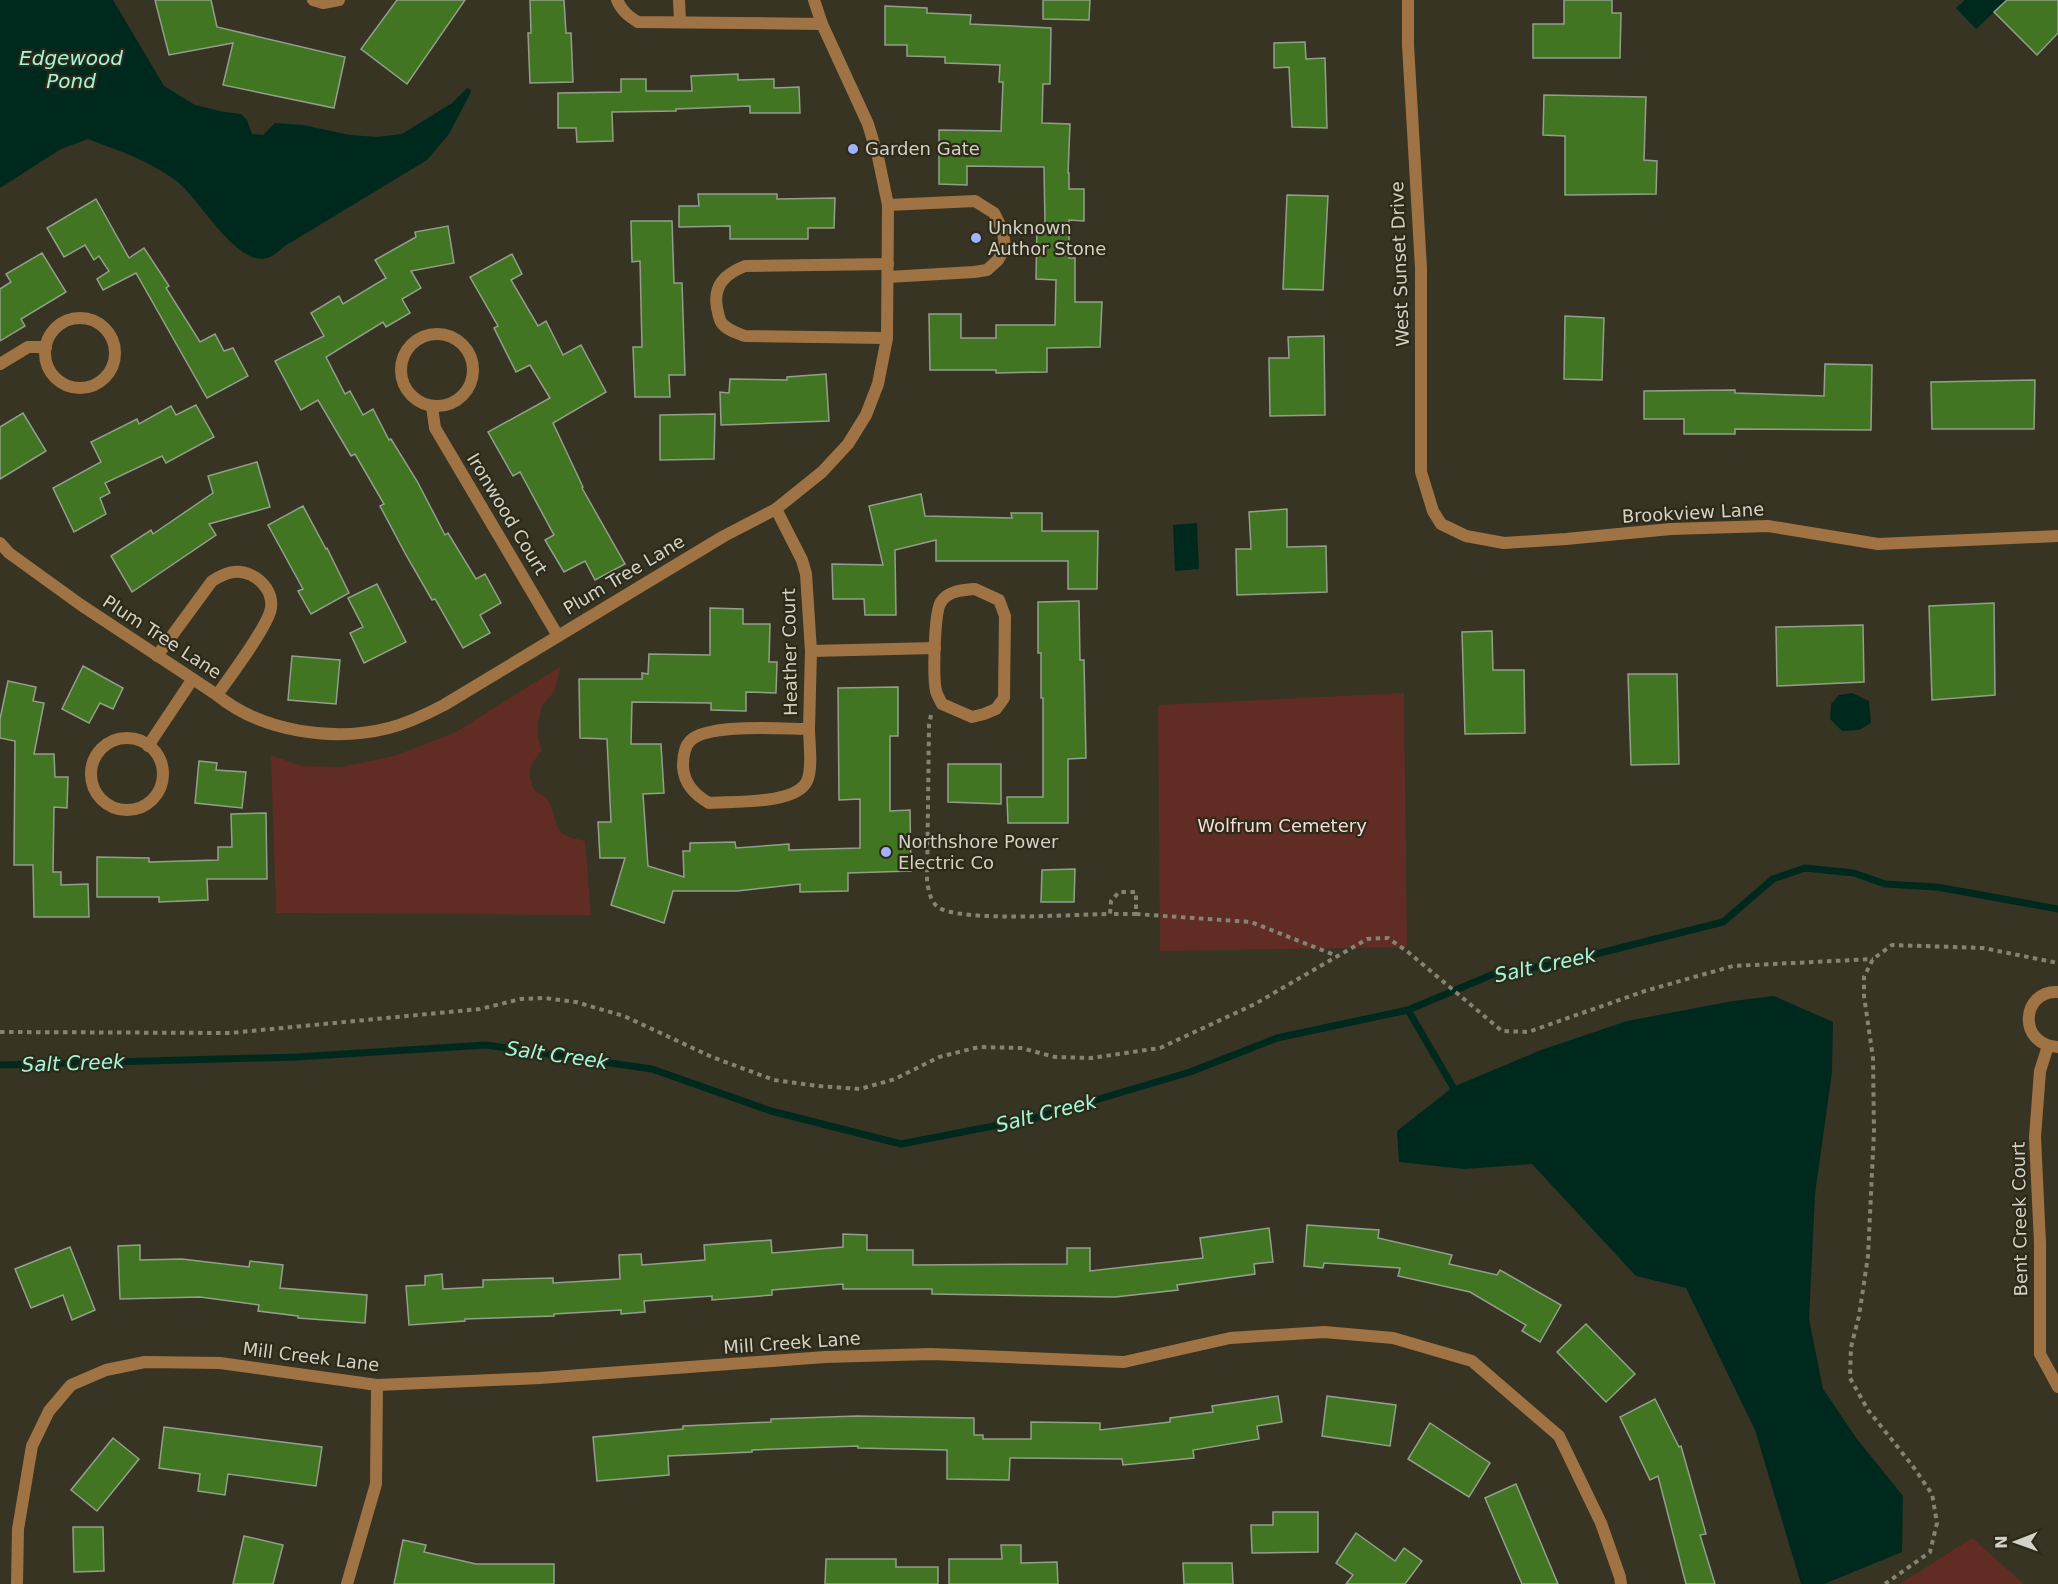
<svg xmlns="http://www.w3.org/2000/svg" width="2058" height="1584" viewBox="0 0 2058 1584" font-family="'DejaVu Sans',sans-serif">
<rect width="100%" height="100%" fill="#373423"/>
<g fill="#612c23">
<path d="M561,666l-7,26 -12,14 -4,17v16l4,11c-12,16 -16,20 -8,40 27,14 15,30 28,43 7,5 15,6 23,8l6,74 -315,-2 -5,-158 30,11 40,1 53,-11 62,-24z"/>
<path d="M1404,693l3,254 -247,4 -2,-246z"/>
<path d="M1972,1538l52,46h-124z"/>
</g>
<g fill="#00291e">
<path d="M0,0h113l51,86 31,19 29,7 17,2 6,6 5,14 11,1 12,-12 28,2 47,10 27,2 25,-3 50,-31 15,-15 4,2 -1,4 -21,40 -22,26 -142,86c-4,3 -10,9 -15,11 -33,14 -71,-61 -95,-77 -26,-19 -57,-30 -87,-41l-27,10 -61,39z"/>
<path d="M1965,0h42l-31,29 -20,-21z"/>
<path d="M1197,523l2,46 -24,2 -2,-46z"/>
<path d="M1852,693l17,8 2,22 -12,7 -17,1 -12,-12 1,-15 8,-9z"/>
<path d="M1774,996l59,26 -1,50 -17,122 -6,125 14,70 34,50 46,57 -1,56 -78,32h-23l-46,-154 -69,-142 -50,-12 -104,-112 -68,5 -65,-7 -2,-31 56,-44 88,-37 86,-29 106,-20z"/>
</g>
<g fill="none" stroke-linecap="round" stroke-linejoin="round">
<g stroke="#00291e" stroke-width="7">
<path d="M1408,1010l45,77"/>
<path d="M0,1065l297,-8 189,-12 166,24 119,42 130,33 134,-26 155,-46 87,-34 131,-28 88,-37 60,-9 167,-42 50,-43 32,-11 49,5 31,11 52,3 121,22"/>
</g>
</g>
<g fill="#417521" stroke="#939f8d" stroke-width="1.5">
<path d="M155,0h56l6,27 128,30 -11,51 -111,-23 10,-42 -64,12z"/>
<path d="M397,0h68l-58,84 -46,-35z"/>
<path d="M530,0h34l2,33h5l2,49 -43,1 -2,-50h3z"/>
<path d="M1043,0h47l-1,20 -46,-1z"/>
<path d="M1564,0h48v13h9l-1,45h-87v-34h31z"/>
<path d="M2007,0h51v33l-21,22 -43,-43z"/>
<path d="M885,6l42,2v5l44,2 -1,9 81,4 -1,56h-7l-1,39 28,1 -2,49h1v16h15v32l-15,-1v38h6v44h27l-2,45 -53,1v24l-51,1v-3h-66l-1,-56h32v24h35v-13h59l1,-45 -20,-1 1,-54h8l-1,-58 -77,-1v19l-28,-1v-54l62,1 2,-49h-4l1,-17 -55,-2v-6l-38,-1v-11h-22z"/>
<path d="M1305,42l1,17 19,-1 2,70 -35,-1 -3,-60 -15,1v-25z"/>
<path d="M738,74v6l36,-1v9l25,-1 1,26h-50v-7l-74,3v2l-64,1 1,29 -36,1 -1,-14h-18v-35l63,-1v-13h25v12h46l-1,-15z"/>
<path d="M1544,95l102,2 -2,63 13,1 -1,33 -91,1v-59l-22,-1z"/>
<path d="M698,194h79v5l58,-1 -1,30h-26v11h-78v-13l-51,1v-21h20z"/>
<path d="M1287,195l41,1 -5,94 -40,-1z"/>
<path d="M96,199l33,59 15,-10 25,38 -3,2 34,54 15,-8 9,17 9,-3 15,28 -41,22 -71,-125 -33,17 -6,-11 12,-8 -10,-15 -5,4 -9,-15 -21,12 -17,-29z"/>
<path d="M631,221h41l2,62h8l3,92h-16l1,22h-35l-2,-50h9l-2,-86 -8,1z"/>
<path d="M448,226l6,37 -43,8 10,17 -19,11 8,14 -24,14 -3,-5 -57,35 19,37 5,-3 13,24 10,-6 16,31 2,-1 26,42 28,54 3,-2 28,46 9,-5 16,29 -21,12 10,18 -27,15 -28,-49 -3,1 -26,-45 -26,-49 4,-2 -29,-50 -4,2 -33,-56 -17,10 -26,-49 49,-25 -13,-23 28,-17 4,8 43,-26 -11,-18 41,-23 -1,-5z"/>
<path d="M42,253l24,39 -45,27 4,7 -25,15v-52l11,-7 -5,-8z"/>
<path d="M512,254l10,20 -11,6 27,46 8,-5 17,34 18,-10 25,47 -53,31 30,64 -1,1 43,76 -30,16 -10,-19 -21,11 -19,-32 9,-5 -34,-63 -7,4 -25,-44 62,-34 -20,-33 -14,7 -22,-44 4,-2 -28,-49z"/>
<path d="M1565,316l39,2 -2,62 -38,-1z"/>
<path d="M1324,336l1,79 -55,1 -1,-58h20l-1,-21z"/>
<path d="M1825,364l47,1 -1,65 -136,-1v5h-51v-15h-40v-28l91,-1v3l89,3z"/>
<path d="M826,374l3,47 -108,4 -1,-33 9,1 1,-14 57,1v-3z"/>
<path d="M2035,380l-1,49h-102l-1,-47z"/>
<path d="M196,405l18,32 -48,26 -4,-7 -57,27 5,10 -10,5 6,16 -32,18 -21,-44 48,-26 -10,-20 46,-23 2,5 32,-18 5,9z"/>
<path d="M23,413l23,38 -46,28v-52z"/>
<path d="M715,414l-1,45 -54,1v-45z"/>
<path d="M257,462l13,45 -61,17 7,11 -84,57 -21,-36 40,-26 2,4 60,-41 -5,-17z"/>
<path d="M921,494l4,22 87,2 -1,-5h31v18h56l-1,58h-29v-28h-132v-21l-41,10 1,65h-31l-1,-16h-31l-1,-35 51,1 -14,-59z"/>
<path d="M303,506l23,43 1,-1 22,45 -38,21 -13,-23 5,-2 -35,-64z"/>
<path d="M1287,509v38l39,-1 1,46 -90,3 -1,-46h15l-2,-37z"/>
<path d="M377,584l29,58 -42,21 -14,-30 13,-6 -15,-29z"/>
<path d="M1079,601l1,59h4l2,98 -18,1v64h-60l-1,-26h36v-99h-2v-45h-3v-51z"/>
<path d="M1994,603l1,92 -63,5 -3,-94z"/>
<path d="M710,608l33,1v15h27l-1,38h8l-1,31 -30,-1v19l-35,-1v-7l-79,-1 -1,42h30l3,49 -21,1 5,72 36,11 -1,-26h7v-8l45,-1 1,6 53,-4v6l71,-2v-49l-21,1 -1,-112 60,-1v49h-8v75l20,-1 1,61 -63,2v18l-48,1v-8l-63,7h-64l-9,32 -53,-18 14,-47h-25l-2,-36h13l-4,-83 -27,-1 -1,-59h63v-6l6,1 1,-20 61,1z"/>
<path d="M1863,625l1,57 -87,4 -1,-59z"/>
<path d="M1492,631l1,39h31l1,63 -60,1 -3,-102z"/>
<path d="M292,656l48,4 -4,44 -48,-4z"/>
<path d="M83,666l40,22 -10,21 -13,-6 -11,20 -27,-14z"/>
<path d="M1628,674h49l2,90 -48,1z"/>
<path d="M8,681l28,6 -3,14 11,2 -10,51h20l1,23h13l-1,31 -13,-1 -1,65h8v13l27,-1 1,33h-55l-1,-52h-19l1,-124 -15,-3v-19z"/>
<path d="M199,761l18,2 -1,7 30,2 -4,36 -47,-5z"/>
<path d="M948,764h53v40l-53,-2z"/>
<path d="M266,813l1,66h-60l1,21 -49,2v-5h-62v-40l52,1v4l69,-2v-13h14l-1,-33z"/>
<path d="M1075,869l-1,33h-33l1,-32z"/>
<path d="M1307,1225l72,5 -1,8 74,17 -3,9 48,11 3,-5 61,35 -21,37 -18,-11 4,-6 -56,-33 -72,-16 2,-8 -76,-5 -1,5 -19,-2z"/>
<path d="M1269,1228l4,34 -19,2 1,10 -78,11 1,5 -63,7 -183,-3v-5h-89v-5l-71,6v5l-60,5v-4l-68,5 1,11 -24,2v-4l-67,4v2l-89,3v2l-56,4 -3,-39 19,-1v-9l17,-2 1,15 40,-2v-7l70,-2v5l67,-4 -1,-24 22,-1 1,11 63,-5 -1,-15 67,-5 1,13 71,-6v-13l24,1v15h46v15l154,-1v-16h23v23l113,-13 -3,-20z"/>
<path d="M140,1245v15l42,-1 67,8 1,-6 33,4 -3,23 87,7 -2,28 -67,-5v-2l-40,-5 1,-6 -59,-8 -80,2 -2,-53z"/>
<path d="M70,1247l25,63 -23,10 -9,-25 -32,13 -16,-39z"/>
<path d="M1586,1324l49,50 -29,28 -49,-50z"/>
<path d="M1278,1396l4,26 -25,4 2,13 -66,11 1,8 -71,7 -1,-6 -112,-1 -1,22 -62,-1v-29l-89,-2v-2l-106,4v2l-84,4 1,19 -72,6 -4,-44 90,-8v-3l88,-4v-3l86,-3 117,2v17h9v4h48v-17l69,1v7l70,-8v-4l43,-6 -1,-6z"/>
<path d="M1327,1396l69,9 -6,41 -68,-10z"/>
<path d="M1655,1399l24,48 2,-1 25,88 -6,1 15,49h-29l-28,-108 -8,4 -30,-63z"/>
<path d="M1430,1423l60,40 -21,34 -61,-38z"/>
<path d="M164,1427l158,20 -6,39 -88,-12 -3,21 -27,-4 2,-17 -41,-6z"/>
<path d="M113,1438l26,21 -42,52 -26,-21z"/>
<path d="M1516,1484l42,100h-36l-37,-86z"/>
<path d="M1273,1512h45v40l-66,1 -1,-28h22z"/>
<path d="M73,1527h30l1,44 -30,1z"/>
<path d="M1356,1533l39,28 9,-13 18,13 -17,23h-59l7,-9 -17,-12z"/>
<path d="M244,1536l39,9 -10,39h-40z"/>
<path d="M403,1540l23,5 -2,7 52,12h78v20h-160z"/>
<path d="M1001,1545h20v18l36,-1 1,22h-109v-25h53z"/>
<path d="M826,1559h70v8h42v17h-113z"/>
<path d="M1183,1563h49l1,21h-49z"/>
</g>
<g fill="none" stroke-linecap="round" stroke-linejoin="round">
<g stroke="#858375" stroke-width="4" stroke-dasharray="4.5 4.5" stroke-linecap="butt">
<path d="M931,715l-2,10 -2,157c2,9 3,19 11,25 21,16 140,7 172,7l1,-13 8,-9h17v22h-26"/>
<path d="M1136,914l115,8 86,34"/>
<path d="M0,1032l230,1 250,-24 41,-10 23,-1 32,4 48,14 88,41 62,23 44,6 42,3 35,-10 44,-22 40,-10 42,1 34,9 36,1 69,-10 95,-44 112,-65 21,-1 20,14 94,79 26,1 117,-41 88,-25 140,-7"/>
<path d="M1885,1584l45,-32 7,-29 -5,-29 -20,-29 -44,-55 -18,-32 1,-31 8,-31 9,-60 6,-125 -1,-73 -9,-62v-19l9,-18 19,-14 91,3 75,15"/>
</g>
<g stroke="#a07344" stroke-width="12">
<path d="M313,0l10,3 16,-3"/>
<path d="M617,0c5,11 11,16 21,22l184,2"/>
<path d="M679,0l1,22"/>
<path d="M1408,0v45l13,223v204l12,39 8,13 25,12 38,7 62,-4 105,-10 97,-3 110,18 180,-8"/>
<path d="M888,205l87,-4 19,12 9,18 2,17 -7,12 -11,10 -13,2 -86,5"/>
<circle cx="80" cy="353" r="35"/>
<circle cx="437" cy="370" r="36"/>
<path d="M887,338l-142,-2c-8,-3 -19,-6 -24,-14 -2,-3 -3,-10 -4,-14 -4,-23 8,-34 28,-42l143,-2"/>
<path d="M0,364l28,-17h18"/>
<path d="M432,407l3,21 123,208"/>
<path d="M776,509l26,51 4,14 5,77 -2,78c-27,0 -101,-6 -119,12 -6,6 -7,17 -7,26 1,16 12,28 26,36 23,-2 87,2 98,-22 6,-12 2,-40 2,-52"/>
<path d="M0,543l9,10 72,52 136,90c45,37 116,47 172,33 19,-5 38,-14 55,-23l280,-169 52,-27 46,-37 26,-28 18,-29 12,-31 9,-46 1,-133 -10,-48 -10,-33 -46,-100 -8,-24"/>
<path d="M975,589l24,11 6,16 -1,82 -8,11 -12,5 -12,3 -30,-13c-2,-4 -5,-9 -6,-13 -3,-13 -2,-79 5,-89 7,-11 22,-12 34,-13z"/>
<path d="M811,651l124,-3"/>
<path d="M157,656l55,-75c13,-8 25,-13 39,-6 12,6 22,18 20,33 -2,17 -42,70 -54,87"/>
<circle cx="127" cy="774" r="36"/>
<path d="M148,746l44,-66"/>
<path d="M2058,992c-37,-2 -41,53 0,55"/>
<path d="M2048,1046l-8,25 -5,66 5,106v111l18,33"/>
<path d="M17,1584l1,-55 14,-83 17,-35 22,-26 35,-15 39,-8 75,1 157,22 163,-7 285,-21 106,-3 193,8 106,-24 94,-6 69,6 79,23 87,75 42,87 19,54 1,7"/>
<path d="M347,1584l29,-100 1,-99"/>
</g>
</g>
<g fill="#a3b2fd" stroke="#2d2a19" stroke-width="2">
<circle cx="853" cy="149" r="6"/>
<circle cx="976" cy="238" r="6"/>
<circle cx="886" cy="852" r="6"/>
</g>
<g text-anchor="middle" stroke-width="4.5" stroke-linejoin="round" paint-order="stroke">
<g font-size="18" fill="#d3d2c7" stroke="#2d2a19" text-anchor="start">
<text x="865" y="155">Garden Gate</text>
<text x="988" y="234">Unknown<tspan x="988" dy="21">Author Stone</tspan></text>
<text x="898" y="848">Northshore Power<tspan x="898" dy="21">Electric Co</tspan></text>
</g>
<g font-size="18" fill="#d3d2c7" stroke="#2d2a19">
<text transform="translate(1400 264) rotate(-92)" y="6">West Sunset Drive</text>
<text transform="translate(1693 513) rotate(-3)" y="6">Brookview Lane</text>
<text transform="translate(507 514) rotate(59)" y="6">Ironwood Court</text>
<text transform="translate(624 575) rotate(-31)" y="6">Plum Tree Lane</text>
<text transform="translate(162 637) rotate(33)" y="6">Plum Tree Lane</text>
<text transform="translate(790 652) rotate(-91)" y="6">Heather Court</text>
<text transform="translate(2020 1219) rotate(-91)" y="6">Bent Creek Court</text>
<text transform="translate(792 1343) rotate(-4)" y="6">Mill Creek Lane</text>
<text transform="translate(311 1357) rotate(7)" y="6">Mill Creek Lane</text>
</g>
<g font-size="18" fill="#f7dbd5" stroke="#2d2a19">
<text x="1282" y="832">Wolfrum Cemetery</text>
</g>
<g font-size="20" font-style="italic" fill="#a1f9dc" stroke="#2d2a19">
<text x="71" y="65">Edgewood<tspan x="71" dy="23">Pond</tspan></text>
<text transform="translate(1545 965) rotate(-12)" y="7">Salt Creek</text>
<text transform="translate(557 1055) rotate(8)" y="7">Salt Creek</text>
<text transform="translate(73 1063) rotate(-2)" y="7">Salt Creek</text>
<text transform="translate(1046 1113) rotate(-14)" y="7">Salt Creek</text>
</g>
</g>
<g transform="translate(2016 1542) rotate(269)" stroke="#2d2a19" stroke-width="4.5" paint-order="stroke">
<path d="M0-4.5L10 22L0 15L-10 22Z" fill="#d3d2c7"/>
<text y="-9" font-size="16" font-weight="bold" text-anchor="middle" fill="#d3d2c7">N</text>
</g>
</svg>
